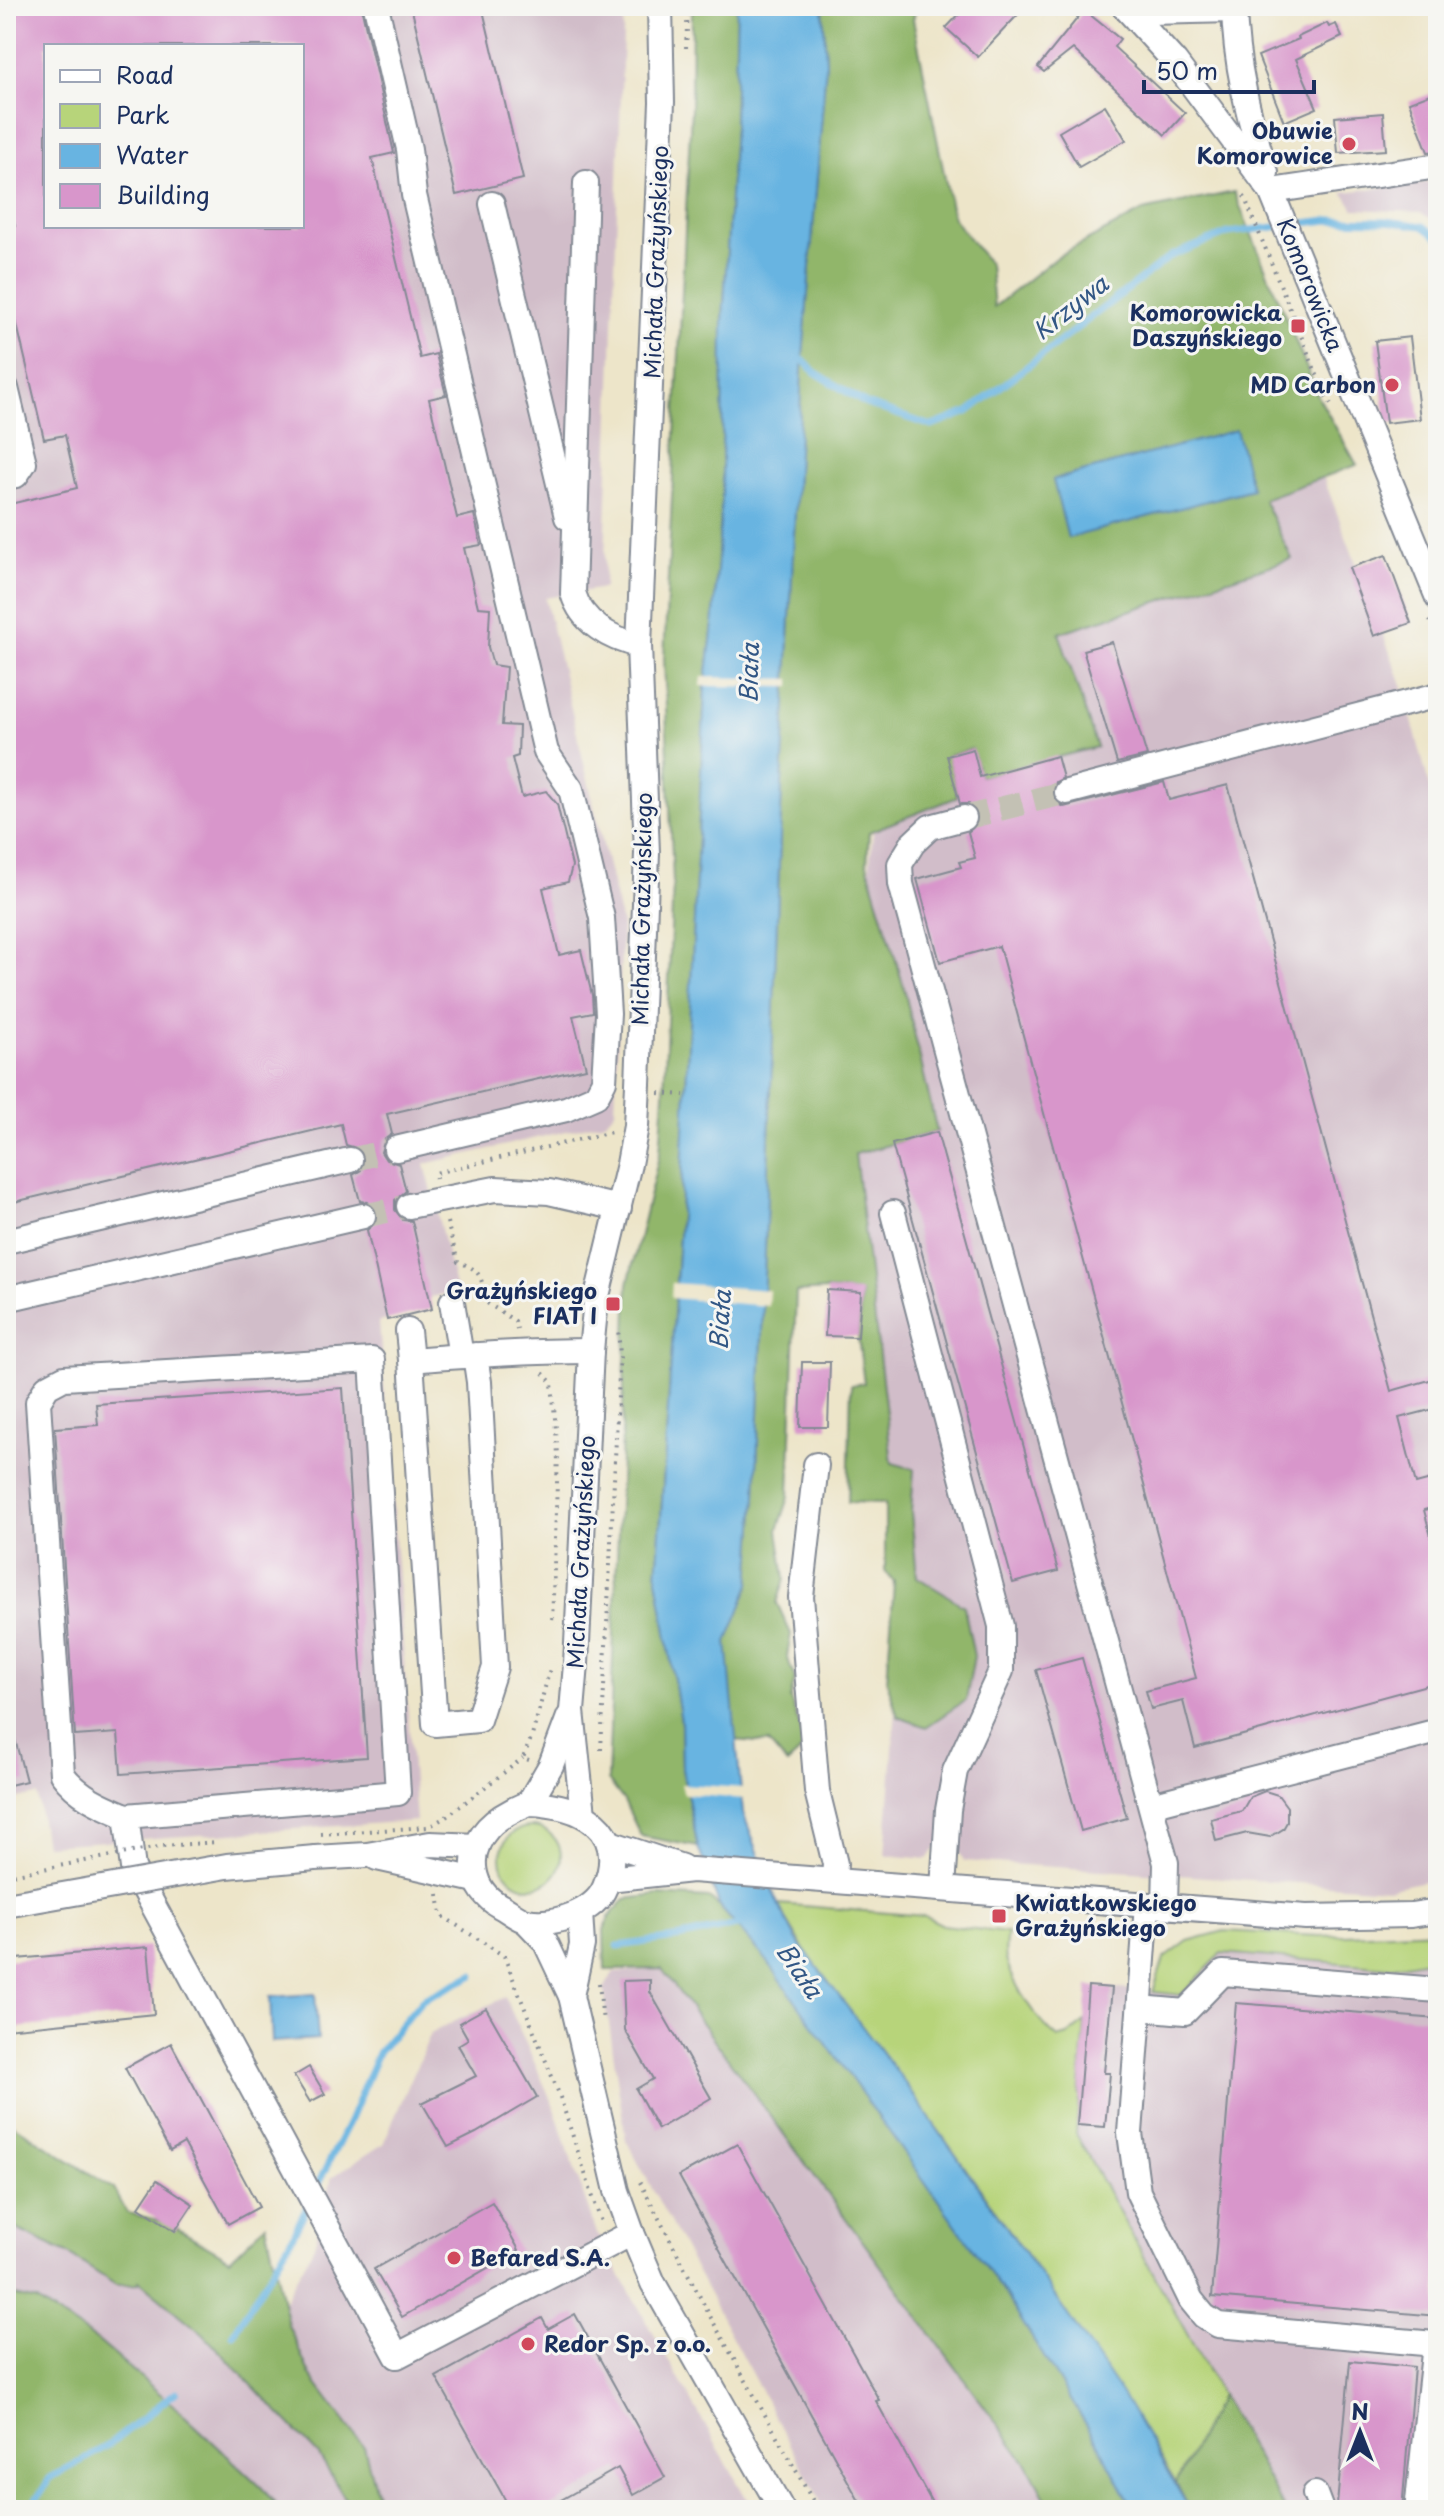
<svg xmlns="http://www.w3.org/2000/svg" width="1444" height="2516" viewBox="0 0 1444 2516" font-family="'Playpen Sans',sans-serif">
<rect width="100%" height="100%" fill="#f6f6f2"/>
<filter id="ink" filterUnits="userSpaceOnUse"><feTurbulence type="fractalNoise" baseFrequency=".0125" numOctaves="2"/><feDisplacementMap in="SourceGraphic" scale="16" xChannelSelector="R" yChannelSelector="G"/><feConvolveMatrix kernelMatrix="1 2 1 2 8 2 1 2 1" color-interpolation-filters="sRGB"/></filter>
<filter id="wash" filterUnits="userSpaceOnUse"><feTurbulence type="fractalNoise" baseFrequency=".006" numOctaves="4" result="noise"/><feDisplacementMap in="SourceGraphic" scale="32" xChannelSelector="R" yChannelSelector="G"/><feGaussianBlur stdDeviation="1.8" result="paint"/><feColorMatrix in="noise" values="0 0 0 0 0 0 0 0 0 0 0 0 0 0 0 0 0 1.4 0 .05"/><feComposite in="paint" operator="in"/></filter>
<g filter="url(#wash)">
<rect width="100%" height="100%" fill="#ede5c9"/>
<g fill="#d1bdc9" fill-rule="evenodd">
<path d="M6,6h618l-20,582 -59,10 77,327 -7,186 -10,11 -180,42 31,126 -26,8 2,11 -53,13 37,499 -371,24 -8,-50 -31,6zM46,46h256v180h-256z"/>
<path d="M1438,181v42l-18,-11 -66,-3 -11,-17z"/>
<path d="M1247,276l156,411 35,131v1060l-50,11 -424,-28 -7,-13 -19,-2 -11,13 -42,-4 29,-385 -21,-6 -38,-310 15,-292 40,-395z"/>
<path d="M1222,1953l167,14 49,-9v552h-153l-209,-376 12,-148 92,9z"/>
<path d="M662,1969l365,495 25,46h-227l-199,-370 -22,-151 9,-16z"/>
<path d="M505,1997l47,105 44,130 157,278h-501l-246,-186v-171l260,180 48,-87 18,-69 51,-33 48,-111z"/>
</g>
<g fill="#b7d47a" stroke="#69826c" stroke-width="2">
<circle cx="531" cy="1857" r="30"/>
<path d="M778,1904l147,12 18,9 64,8c-1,8 -3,18 -1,26 9,29 29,60 52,79l10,-3 17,-13 -9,112 145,261 -45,88c-84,-138 -178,-270 -272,-401 -43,-59 -92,-113 -126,-178z"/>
<path d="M1224,1931l96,5 118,-5v27l-49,9 -167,-14 -41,42 -28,-3 11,-33 24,-18z"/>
</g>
<g fill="#91b66a" stroke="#567264" stroke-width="2" fill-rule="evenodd">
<path d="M692,6h45l-3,120 -11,197 -1,171 -8,122 -9,73 -26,548 -22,341 24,143 1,48 16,78 -57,-11 -17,-35 -16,-21 20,-496 32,-132 4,-58 9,-211 -9,-224 27,-550z"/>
<path d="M823,6h94l-4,13 40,199 37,47 4,42 64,-51 85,-45 91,-19 85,206 38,67 -94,34 29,60 -233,74 38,114 -117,30 -8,-28 -24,7 10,41 -89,35 -2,32 36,120 34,148 -82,22 37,309 22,6 -3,43 6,65 47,29 10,50 -8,44 -40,27 -28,-10 -11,-36 7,-99 -9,-11v-68l-37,-1 3,-117 13,-2 -6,-46 3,-44 -34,-3 -31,2 -7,205 -11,33 7,49 -8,24 14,31 -4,22 8,23 -5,20 17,47 -20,18 -18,-21 -34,-3 -8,-98 23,-58 6,-87 26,-714 20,-414 24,-306zM1236,431l16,58 -184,48 -15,-57z"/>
<path d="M658,1895l51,3 11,9 46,52 237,332 95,152 36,67h-82l-25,-46 -365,-495 -57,1 -1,-40 5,-13 16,-18z"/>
<path d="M6,2120l108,69 13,24 39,9 64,37 36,-35 22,101 22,50 54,72 17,63h-29l-34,-56 -115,-120 -64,-53 -1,3 -22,1 -51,-33 -59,-28z"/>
<path d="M6,2294l31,7 61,40 73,62 91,85 18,22h-274z"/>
<path d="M1221,2395l64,115h-95l-14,-27z"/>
</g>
<g fill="#68b4e1" stroke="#4272a0" stroke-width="2">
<path d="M737,6h86l3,57 -24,306 -20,414 -26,714 -6,87 -23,58 16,171 35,91 18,35 106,140 146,207 79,116 63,108h-56l-36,-67 -95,-152 -237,-332 -46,-52 -22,-60 -16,-78 -1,-48 -24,-143 22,-341 26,-548 9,-73 8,-122 1,-171 11,-197z"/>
<path d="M1236,430l16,59 -184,49 -15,-58z"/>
<path d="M315,1994l3,45 -46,3 -2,-45z"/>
</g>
<g fill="#ede5c9">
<path d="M702,677l89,2v8l-90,-1z"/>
<path d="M672,1283l97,7 -1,16 -97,-8z"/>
<path d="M681,1784l63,4 1,11 -61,-5z"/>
</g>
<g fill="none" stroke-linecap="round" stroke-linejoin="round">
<g stroke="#68b4e1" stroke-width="7">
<path d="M797,354l18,18 51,32 66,22 36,-14 203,-156 57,-23 100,-13 58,1 37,5 15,11"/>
<path d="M618,1946l64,-9 60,-13"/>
<path d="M315,2190l34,-68 29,-69 44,-53 51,-25"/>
<path d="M233,2334l56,-91 19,-38"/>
<path d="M30,2510l20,-32 59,-33 67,-53"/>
</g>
</g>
<g id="blocks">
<g fill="#d896cb" fill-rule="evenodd">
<path d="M6,6h355l33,147 -22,5 48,200 16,-4 10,41 -17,4 28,119 17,-4 7,31 -17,3 14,59 12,1 -2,39 5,18 13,2 -4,58 17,1 -1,30 -6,2 10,39 24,-6 11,13 15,62 -4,16 -25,6 16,67 22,-5 11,45 1,17 -20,4 13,52 -199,46 5,20 -7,5 -4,13 5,8 13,4 7,27 -11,9v10l8,10 9,1 20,88 -45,11 -20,-90 10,-9v-9l-9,-10 -8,-1 -7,-26 8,-5 4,-13 -5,-8 -14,-4 -5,-21 -335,80v-699l71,-17 -12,-53 -21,4 -38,-161v-50l9,-2 -9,-38zM46,46h256v180h-256z"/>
<path d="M411,6h71l41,173 -67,16z"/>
<path d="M967,6h59l-48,51 -32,-29z"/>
<path d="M1084,10l36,29 -6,8 71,66 -20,22 -92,-86 -29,23 -6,-5z"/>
<path d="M1327,23l2,4 7,-3 6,13 -46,22 21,49 -33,14 -26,-66 41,-17 -1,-2z"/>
<path d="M1438,91v60l-10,1 -19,-50z"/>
<path d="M1105,105l21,35 -47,27 -20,-35z"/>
<path d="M1383,113l3,37 -48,3 -3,-36z"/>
<path d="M1410,337l10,82 -34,4 -11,-82z"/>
<path d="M1386,555l25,68 -37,13 -25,-68z"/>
<path d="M1112,642l35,114 -30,7 -34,-113z"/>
<path d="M973,749l7,28 77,-21 6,22 -7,4 -4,13 5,8 7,4 100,-25 5,18 59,-15 163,606 42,-12 5,18v11l-39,10 17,66 22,-6v28l-14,4 14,53v119l-243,66 -12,-47 -32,8 -5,-18 50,-13 -197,-732 -59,16 -23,-83 44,-12 -2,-5 16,-4 -7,-26 10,-9v-10l-9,-9h-9l-13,-48z"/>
<path d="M937,1132l121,439 -45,12 -121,-439z"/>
<path d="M827,1290l34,2 -3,45 -33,-1z"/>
<path d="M802,1362h28l-2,65h-28z"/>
<path d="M343,1388l24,369 -246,17 -3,-41 -43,3 -20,-308 43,-3 -2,-21z"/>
<path d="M1082,1658l45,160 -46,13 -45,-161z"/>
<path d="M12,1728l14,53 -20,5v-57z"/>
<path d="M1265,1791l13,4 9,12v15l-4,7 -13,8 -23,-4 -31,8 -5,-22 31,-8 8,-14z"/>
<path d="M148,1947l6,67 -148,15v-69z"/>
<path d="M650,1980v12l61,106 -53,31 -22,-40 17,-10 -28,-49 -2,-49z"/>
<path d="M1088,1986l24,2 -8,85h6l-5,54 -28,-2z"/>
<path d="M1236,2003l202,16v297l-226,-19z"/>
<path d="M486,2008l51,89 -61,36 -28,14 -26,-44 54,-27 -18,-31 10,-6 -9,-16z"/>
<path d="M171,2043l88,164 -31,17 -44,-81 -14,8 -45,-83z"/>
<path d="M309,2067l16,27 -15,8 -16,-26z"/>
<path d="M737,2144l142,256 -3,1 60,109h-72l-185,-334z"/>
<path d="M157,2180l36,24 -18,27 -36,-24z"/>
<path d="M492,2202l27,48 -117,67 -28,-48z"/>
<path d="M575,2314l90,163 -32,18 -15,-27 -75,42h-32l-75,-133 106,-59 6,11z"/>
<path d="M1350,2361l64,6 -12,143 -65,-5z"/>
</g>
</g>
</g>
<g filter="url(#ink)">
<use href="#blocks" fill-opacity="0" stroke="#848a94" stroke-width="2"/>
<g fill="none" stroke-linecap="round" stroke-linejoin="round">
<g stroke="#c3c1b4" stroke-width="24" stroke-dasharray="24 12" stroke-linecap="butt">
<path d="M964,818l103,-26"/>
<path d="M350,1160l46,-11"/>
<path d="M363,1216l46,-10"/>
</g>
<g stroke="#848a94" stroke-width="28">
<g id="minor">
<path d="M376,6l33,143 5,46 132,557 25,37 31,129 6,96 -4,67 -8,15 -30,13 -170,40"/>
<path d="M1124,6l51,56 96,129 167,407"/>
<path d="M1125,6l25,6 84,-2"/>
<path d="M1234,6c1,58 15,112 32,167"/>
<path d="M586,183l-13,410c9,30 37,46 66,52"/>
<path d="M1271,191l167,-25"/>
<path d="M492,204l75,313"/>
<path d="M6,388l18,75 -8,12 -10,2"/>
<path d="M1067,792l371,-97"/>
<path d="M964,818l-34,9 -17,16 -13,21 1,20 265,979 -1,43"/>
<path d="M409,1206l86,-17 54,3 70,16"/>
<path d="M893,1213l108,413v45l-46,100 -7,39 -5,79"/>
<path d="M6,1241l344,-81"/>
<path d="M6,1299l357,-83"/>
<path d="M452,1302l9,54"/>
<path d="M408,1331l3,29"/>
<path d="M475,1355l4,27 16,285 -17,53 -43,4 -24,-364c60,-5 120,-9 180,-9"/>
<path d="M372,1360l26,433 -272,23c-24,-10 -48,-20 -64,-42l-24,-372 9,-15 17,-9z"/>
<path d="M816,1465l-15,132 16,194 18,73 -1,15"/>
<path d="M529,1803c51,2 100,24 76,84 -10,25 -51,39 -78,34 -9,-2 -19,-11 -27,-15 -29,-16 -35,-52 -12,-78 11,-12 26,-19 41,-25z"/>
<path d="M529,1803l22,-38 18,-48"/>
<path d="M1151,1805l287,-74"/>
<path d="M583,1814l-11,-103 4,-47 15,-313 5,-51 33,-136 7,-38 2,-42 9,-231 -8,-208 23,-543 -2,-96"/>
<path d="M126,1816l7,52 264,488 235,-123"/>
<path d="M610,1843l72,24"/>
<path d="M315,1858l52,-3 63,-11 47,2"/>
<path d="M377,1858l99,22"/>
<path d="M608,1879l84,-9 614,47 105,-2 27,-4"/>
<path d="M1147,1905l-17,228 8,59 53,108 13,16 14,9 217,19"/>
<path d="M526,1921l19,20 26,55 46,195 15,42 21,50 129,227"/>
<path d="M571,1996l11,-51 -2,-33"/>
<path d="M1140,2008l45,4 38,-39 215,17"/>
<path d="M1315,2494l6,16"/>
<path d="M1417,2510l18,-166h3"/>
</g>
</g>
<g stroke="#848a94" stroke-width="4" stroke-dasharray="2 6" stroke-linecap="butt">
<path d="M686,48l2,-42"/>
<path d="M1244,196l82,201 8,12"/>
<path d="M1430,620l8,20"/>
<path d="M659,1093l25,2"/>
<path d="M436,1179l-1,-6 177,-41"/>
<path d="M447,1222l11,40c25,8 23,17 29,41l28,18 2,8"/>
<path d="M543,1373l9,10 6,71 -6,170"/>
<path d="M601,1750l19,-395 -2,-28"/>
<path d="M529,1760l-6,-2 9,-22 19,-71"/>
<path d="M438,1894l3,21 63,41 55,138 43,131"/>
<path d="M599,1983l4,39"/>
<path d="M640,2182l71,136 107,192"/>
</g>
<use href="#minor" stroke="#fff" stroke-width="24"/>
<g stroke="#848a94" stroke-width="28" stroke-linecap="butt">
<path id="minor-bridge" d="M6,1905l221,-39 88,-8"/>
</g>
<g stroke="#848a94" stroke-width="4" stroke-dasharray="2 6" stroke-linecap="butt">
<path d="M321,1834l107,-7 18,-10 77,-59"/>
<path d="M6,1876l158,-30 53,-4"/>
</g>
<use href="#minor-bridge" stroke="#fff" stroke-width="24"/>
</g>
</g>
<g fill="#d1495b" stroke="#f6f6f2" stroke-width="3">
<circle cx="1349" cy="144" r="8"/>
<rect x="1290" y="318" width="16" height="16" rx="4"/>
<circle cx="1392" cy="385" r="8"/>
<rect x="605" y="1296" width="16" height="16" rx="4"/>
<rect x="991" y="1908" width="16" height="16" rx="4"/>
<circle cx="454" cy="2258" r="8"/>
<circle cx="528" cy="2344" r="8"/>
</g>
<g text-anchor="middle" stroke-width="6" stroke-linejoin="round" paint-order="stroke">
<g font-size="22" font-weight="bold" fill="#1b2f5e" stroke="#f6f6f2" text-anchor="end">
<text x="1333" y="139">Obuwie<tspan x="1333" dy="25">Komorowice</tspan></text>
<text x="1282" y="321">Komorowicka<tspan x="1282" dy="25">Daszyńskiego</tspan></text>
<text x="1376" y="393">MD Carbon</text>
<text x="597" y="1299">Grażyńskiego<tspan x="597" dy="25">FIAT I</tspan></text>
<text x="1015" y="1911" text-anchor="start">Kwiatkowskiego<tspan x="1015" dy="25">Grażyńskiego</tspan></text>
<text x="470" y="2266" text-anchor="start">Befared S.A.</text>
<text x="544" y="2352" text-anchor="start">Redor Sp. z o.o.</text>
</g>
<g font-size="22" fill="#1b2f5e" stroke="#f6f6f2">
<text transform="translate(656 262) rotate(-88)" y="8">Michała Grażyńskiego</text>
<text transform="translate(1310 285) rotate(68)" y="8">Komorowicka</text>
<text transform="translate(642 909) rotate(-89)" y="8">Michała Grażyńskiego</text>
<text transform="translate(581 1552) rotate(-87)" y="8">Michała Grażyńskiego</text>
</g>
<g font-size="24" font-style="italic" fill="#325785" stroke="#f6f6f2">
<text transform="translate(1071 308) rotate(-38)" y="8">Krzywa</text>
<text transform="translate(750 673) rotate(-88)" y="8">Biała</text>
<text transform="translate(721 1320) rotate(-86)" y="8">Biała</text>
<text transform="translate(799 1971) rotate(56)" y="8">Biała</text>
</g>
</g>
<rect width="1444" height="2516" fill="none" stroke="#f6f6f2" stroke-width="32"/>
<rect x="44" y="44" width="260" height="184" fill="#f6f6f2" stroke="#9ea6b7" stroke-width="2"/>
<rect x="60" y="70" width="40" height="12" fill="#ffffff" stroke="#9ea6b7" stroke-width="2"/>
<text x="116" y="84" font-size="24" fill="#1b2f5e">Road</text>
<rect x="60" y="104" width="40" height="24" fill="#b7d47a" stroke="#9ea6b7" stroke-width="2"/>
<text x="116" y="124" font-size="24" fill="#1b2f5e">Park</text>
<rect x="60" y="144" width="40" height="24" fill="#68b4e1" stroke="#9ea6b7" stroke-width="2"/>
<text x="116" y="164" font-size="24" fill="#1b2f5e">Water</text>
<rect x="60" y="184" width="40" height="24" fill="#d896cb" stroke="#9ea6b7" stroke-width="2"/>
<text x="116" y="204" font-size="24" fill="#1b2f5e">Building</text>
<g transform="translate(1360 2432)" stroke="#f6f6f2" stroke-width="6" paint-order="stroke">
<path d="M0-6L14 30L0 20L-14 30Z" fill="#1b2f5e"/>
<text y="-12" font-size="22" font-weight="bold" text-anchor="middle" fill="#1b2f5e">N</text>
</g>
<path d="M1144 80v12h170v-12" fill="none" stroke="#1b2f5e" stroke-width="4"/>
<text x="1156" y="80" font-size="24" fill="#1b2f5e" stroke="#f6f6f2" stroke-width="6" paint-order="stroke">50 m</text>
</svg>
